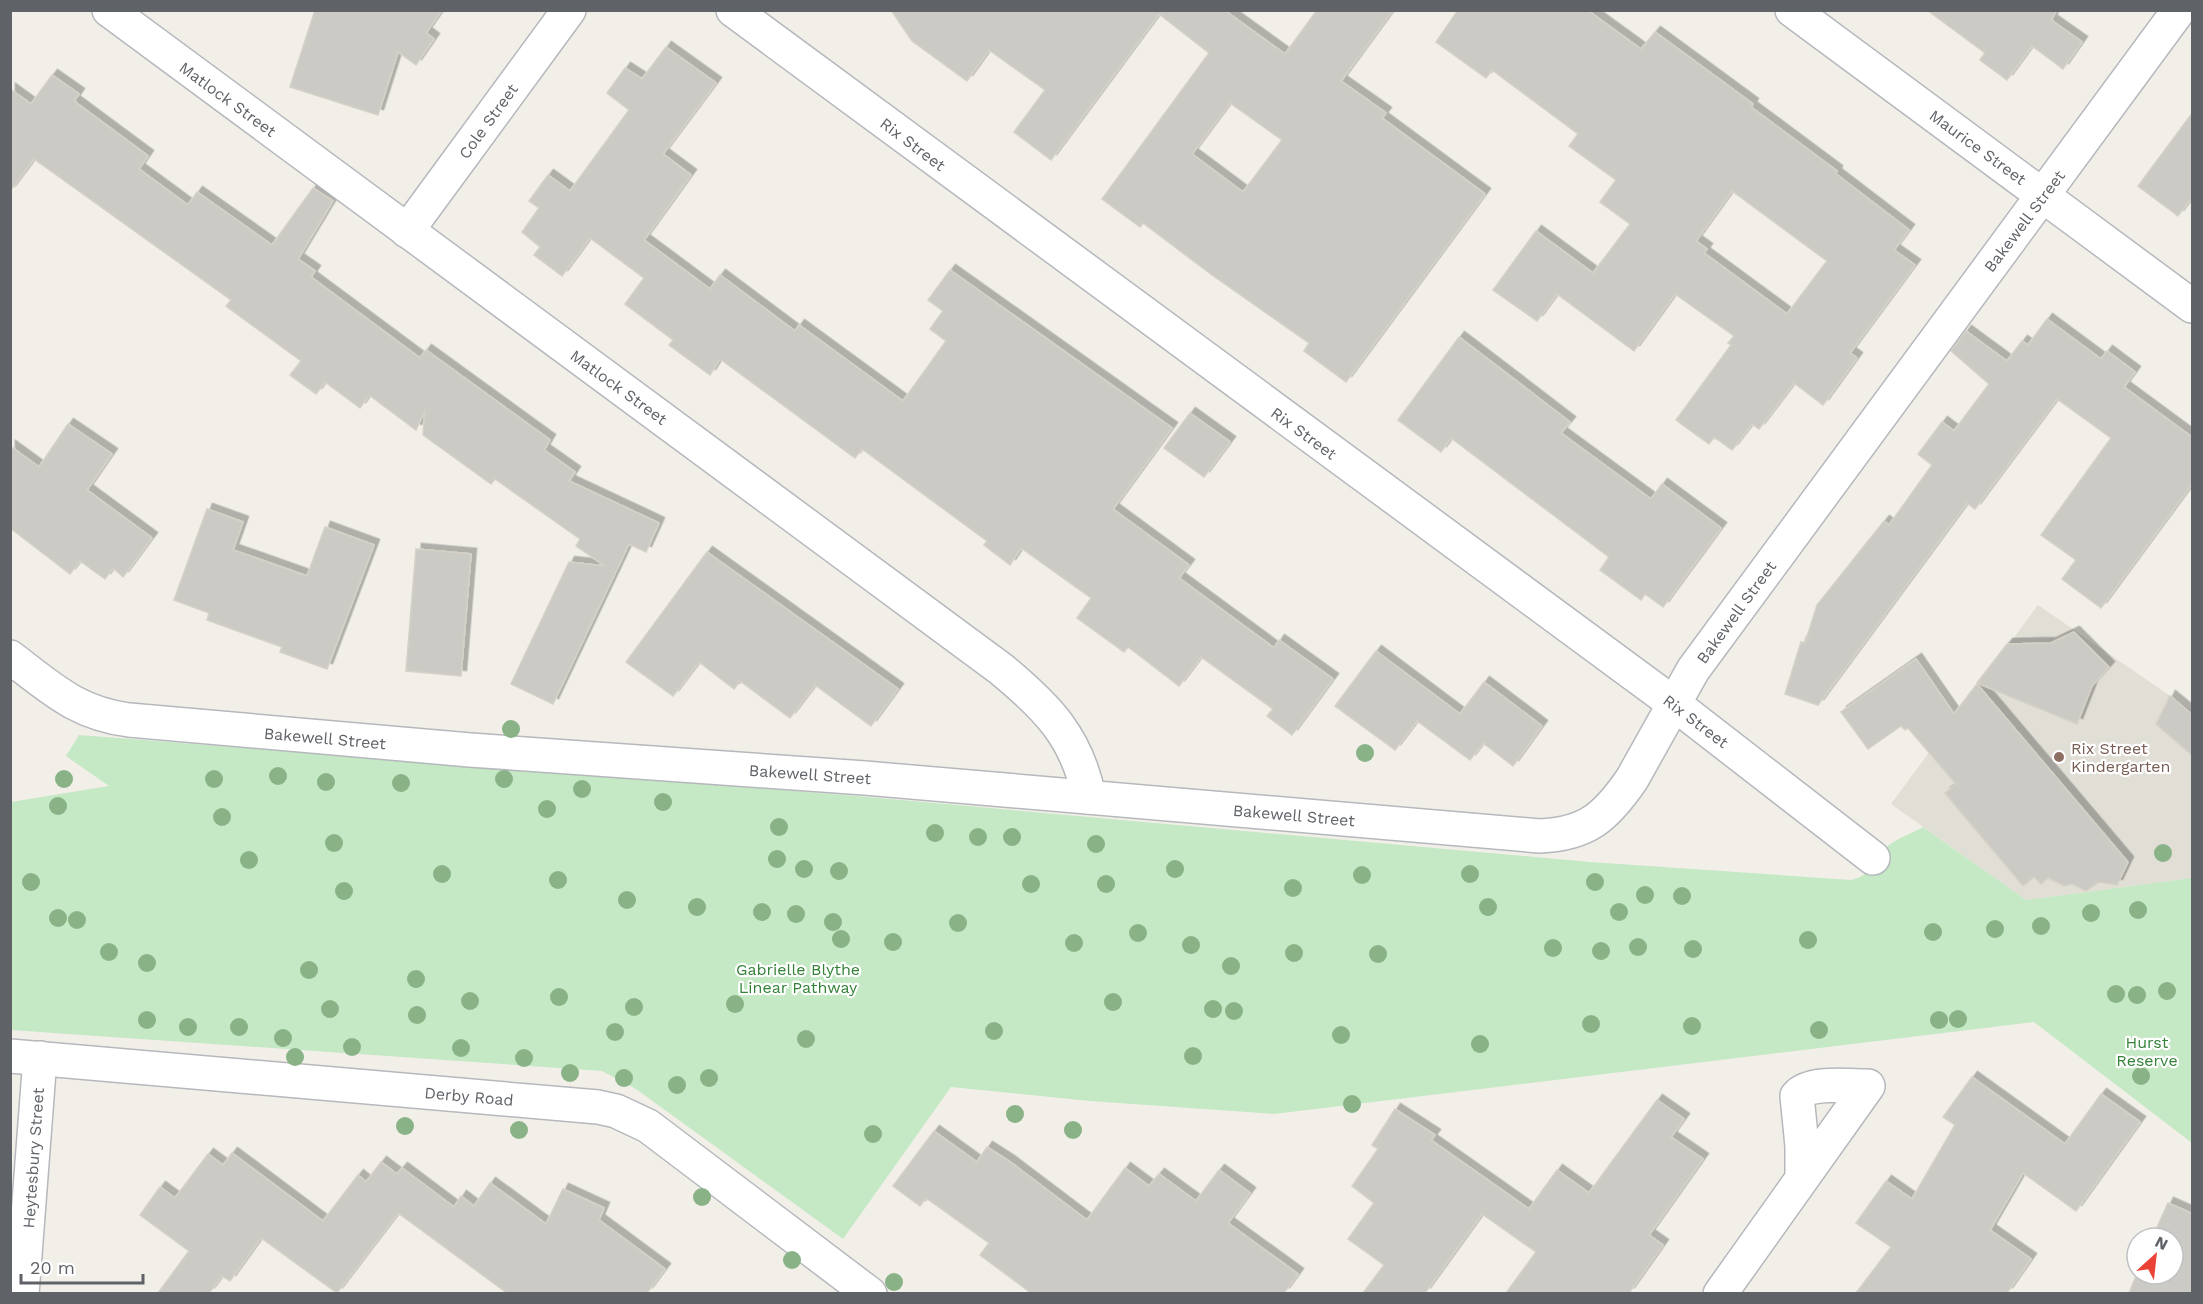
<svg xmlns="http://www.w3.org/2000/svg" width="2203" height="1304" viewBox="0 0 2203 1304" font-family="'Work Sans',sans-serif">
<defs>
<filter id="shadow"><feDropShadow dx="5.5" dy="-5.5" stdDeviation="0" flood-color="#0004"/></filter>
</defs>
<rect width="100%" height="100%" fill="#f1efe8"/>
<path fill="#e1ded6" d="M2038,605l154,106v167l-166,22 -135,-96z"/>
<path fill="#c5e8c5" d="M79,735l766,60 745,67 261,18c21,-4 23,-22 38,-35 9,-7 24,-12 34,-18l103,73 166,-22v265l-158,-121 -760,92 -184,-13 -139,-14 -108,152 -207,-150 -34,-18 -591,-41v-228l98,-16 -43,-30z"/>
<g fill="#cccac5" stroke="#d6d1c6" stroke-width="1.5" fill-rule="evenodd" filter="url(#shadow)">
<path d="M315,10h127l-16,23 8,6 -18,26 -18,-13 -20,63 -88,-28z"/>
<path d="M891,10h333l61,44 32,-44h76l-52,71 45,32 -4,5 103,76 -139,188 -42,-31 5,-8 -97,-68 -69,-52 -3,4 -38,-28 107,-146 -50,-39 -108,146 -37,-28 31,-42 -56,-40 -22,31 -55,-40zM1230,103l52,37 -39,52 -51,-38z"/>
<path d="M1458,10h129l54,39 14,-17 98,72 -2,3 86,64 -1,3 73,56 -15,20 21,15 -65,88 7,5 -34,47 -29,-22 -35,46 -7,-5 -20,26 -18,-13 -5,7 -33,-24 55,-75 -3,-2 6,-7 -59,-42 -41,57 -77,-57 -20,27 -44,-31 43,-59 57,42 37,-49 -30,-22 16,-22 -47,-34 9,-12 -86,-64 -6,8 -50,-36zM1732,191l95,70 -40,53 -83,-61 3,-4 -11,-8z"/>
<path d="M1927,10h130l-6,10 31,22 -19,27 -31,-23 -25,34 -27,-20 5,-7z"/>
<path d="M666,47l50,36 -53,71 28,21 -47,65 66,49 10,-14 75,56 4,-6 104,76 43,-60 -16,-12 13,-18 -15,-11 22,-30 222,158 -59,81 76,56 -10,13 95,70 5,-8 54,39 -41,56 -25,-19 6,-7 -72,-52 -22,29 -51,-39 -4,5 -47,-34 14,-20 -70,-50 -11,17 -26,-20 3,-4 -125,-92 -7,9 -135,-99 -10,16 -41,-30 4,-5 -48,-36 19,-26 -54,-40 -28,38 -28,-21 6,-8 -18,-15 17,-24 -10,-7 19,-26 22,16 59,-81 -22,-17 18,-25 17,11z"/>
<path d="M52,75l27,19 -5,7 74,55 -9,13 49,36 9,-13 75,53 41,-57 20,13 -35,58 17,12 -4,6 109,81 6,-8 124,90 -6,10 31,22 -6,9 90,42 -13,29 -17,-8 -76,160 -42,-20 58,-122 36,4 -29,-20 4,-7 -85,-60 -4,5 -68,-49 2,-25 -9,20 -47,-35 -9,13 -35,-26 -9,12 -26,-19 11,-14 -75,-55 5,-6 -197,-141 -24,32v-102l21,15z"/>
<path d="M2193,112v84l-15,20 -40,-30z"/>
<path d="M2047,319l54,40 6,-8 28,21 -11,15 69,51v45l-92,125 -39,-29 14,-19 -35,-25 70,-97 -54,-39 -82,110 -8,-6 -149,202 -33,-11 16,-52 4,1 12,-38 67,-84 5,4 43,-60 -14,-11 24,-32 12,9 35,-47 -38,-33 15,-20 41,30 15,-20 6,4z"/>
<path d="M1459,337l111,85 -9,11 90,66 11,-15 59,44 -58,79 -18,-13 -4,6 -41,-30 9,-13 -158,-119 -10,14 -43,-32z"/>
<path d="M1190,413l40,29 -26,35 -40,-29z"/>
<path d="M68,424l44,30 -25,36 65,48 -29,39 -10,-9 -8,11 -25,-18 -10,13 -60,-46v-82l29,21z"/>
<path d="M207,509l36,13 -10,28 74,26 18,-49 49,18 -47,124 -47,-17 2,-5 -75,-27 2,-7 -35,-13z"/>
<path d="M416,549l55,5 -10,122 -55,-5z"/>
<path d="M707,552l191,137 -27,37 -56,-41 -25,33 -50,-37 -6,8 -35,-27 -26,34 -47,-34z"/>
<path d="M2074,632l35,35 -17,19 -15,38 -100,-41 30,-39 44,-1z"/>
<path d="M1376,651l84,63 24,-32 58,44 -29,40 -30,-23 -13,17 -53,-39 -22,29 -60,-44z"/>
<path d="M1916,659l38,55 23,-30 151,178 -11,23 -18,-3 -13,9 -14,-7 -8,2 -16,-8 -7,6 -7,-7 -11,9 -78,-93 11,-9 -48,-56 -3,2 -4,-4 -33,23 -27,-37z"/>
<path d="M2170,696l23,19v41l-37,-32z"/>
<path d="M1972,1077l93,67 36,-50 39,28 -64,89 -53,-38 -33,57 41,29 -24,34h-151l35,-46 -35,-24 30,-42 26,18 43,-74 -12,-8z"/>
<path d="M1657,1100l27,19 -13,18 32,22 -54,76 14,10 -34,48h-123l30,-41 -54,-38 -57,79h-62l21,-28 -36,-26 26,-36 -22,-17 26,-37 -6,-4 23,-36 40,26 -4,5 98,69 28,-39 32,23z"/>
<path d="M934,1131l43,31 10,-15 22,14 78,59 38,-52 24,18 10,-12 37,27 23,-31 31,23 -22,30 70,51 -14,19h-253l-51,-38 9,-12 -63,-45 -6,8 -27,-20z"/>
<path d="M232,1153l91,68 35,-46 8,7 15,-20 16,12 5,-6 52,39 7,-11 13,10 16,-23 56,41 17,-35 41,19 -5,12 66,49 -18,24h-140l-109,-80 -61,80 -76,-55 -31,43 -8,-5 -13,17h-51l31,-42 -49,-36 20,-28 15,11 33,-44 15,11z"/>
<path d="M2168,1203l25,11v79h-64l8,-19h36v-36h-21z"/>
</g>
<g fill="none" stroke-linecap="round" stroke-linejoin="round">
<g stroke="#b5b8bc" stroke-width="36">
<g id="street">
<path d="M109,10l892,659c46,38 76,68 88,128"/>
<path d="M733,10l940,693 200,155"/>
<path d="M1792,10l400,296"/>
<path d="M407,231l162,-221"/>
<path d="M10,657c41,31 66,56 119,63l341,30 395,28 675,58c47,-2 66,-19 92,-57l61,-109 486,-660"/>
<path d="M10,1056l588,51 18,4 32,15 222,168"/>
<path d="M22,1294l18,-236"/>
<path d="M1720,1294l148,-208c-18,0 -59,-5 -71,10l5,50v32"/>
</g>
</g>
<use href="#street" stroke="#fff" stroke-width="33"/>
</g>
<g fill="#89b387">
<circle cx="511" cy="729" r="9"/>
<circle cx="1365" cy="753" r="9"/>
<circle cx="278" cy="776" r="9"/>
<circle cx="64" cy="779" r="9"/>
<circle cx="214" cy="779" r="9"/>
<circle cx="504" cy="779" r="9"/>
<circle cx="326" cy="782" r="9"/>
<circle cx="401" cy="783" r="9"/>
<circle cx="582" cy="789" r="9"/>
<circle cx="663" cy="802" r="9"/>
<circle cx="58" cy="806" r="9"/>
<circle cx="547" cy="809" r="9"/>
<circle cx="222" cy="817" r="9"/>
<circle cx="779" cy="827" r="9"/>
<circle cx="935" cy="833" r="9"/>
<circle cx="978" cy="837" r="9"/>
<circle cx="1012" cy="837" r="9"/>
<circle cx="334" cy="843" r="9"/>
<circle cx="1096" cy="844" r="9"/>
<circle cx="2163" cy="853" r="9"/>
<circle cx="777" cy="859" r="9"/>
<circle cx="249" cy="860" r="9"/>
<circle cx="804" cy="869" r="9"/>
<circle cx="1175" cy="869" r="9"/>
<circle cx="839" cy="871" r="9"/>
<circle cx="442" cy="874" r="9"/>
<circle cx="1470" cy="874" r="9"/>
<circle cx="1362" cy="875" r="9"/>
<circle cx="558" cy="880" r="9"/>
<circle cx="31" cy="882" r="9"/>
<circle cx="1595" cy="882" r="9"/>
<circle cx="1031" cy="884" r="9"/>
<circle cx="1106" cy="884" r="9"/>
<circle cx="1293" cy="888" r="9"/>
<circle cx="344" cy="891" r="9"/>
<circle cx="1645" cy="895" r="9"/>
<circle cx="1682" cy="896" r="9"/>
<circle cx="627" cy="900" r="9"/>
<circle cx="697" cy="907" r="9"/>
<circle cx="1488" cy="907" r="9"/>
<circle cx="2138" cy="910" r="9"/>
<circle cx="762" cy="912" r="9"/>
<circle cx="1619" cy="912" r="9"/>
<circle cx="2091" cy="913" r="9"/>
<circle cx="796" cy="914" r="9"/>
<circle cx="58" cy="918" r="9"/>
<circle cx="77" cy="920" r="9"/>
<circle cx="833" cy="922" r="9"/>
<circle cx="958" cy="923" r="9"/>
<circle cx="2041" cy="926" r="9"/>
<circle cx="1995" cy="929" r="9"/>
<circle cx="1933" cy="932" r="9"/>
<circle cx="1138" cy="933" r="9"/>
<circle cx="841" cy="939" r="9"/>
<circle cx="1808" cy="940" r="9"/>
<circle cx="893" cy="942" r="9"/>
<circle cx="1074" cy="943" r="9"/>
<circle cx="1191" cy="945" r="9"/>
<circle cx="1638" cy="947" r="9"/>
<circle cx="1553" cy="948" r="9"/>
<circle cx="1693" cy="949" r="9"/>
<circle cx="1601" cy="951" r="9"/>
<circle cx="109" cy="952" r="9"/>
<circle cx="1294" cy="953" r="9"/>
<circle cx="1378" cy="954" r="9"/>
<circle cx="147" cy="963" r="9"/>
<circle cx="1231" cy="966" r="9"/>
<circle cx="309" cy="970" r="9"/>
<circle cx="416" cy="979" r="9"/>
<circle cx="2167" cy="991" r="9"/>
<circle cx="2116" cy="994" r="9"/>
<circle cx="2137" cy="995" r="9"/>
<circle cx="559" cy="997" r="9"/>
<circle cx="470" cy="1001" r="9"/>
<circle cx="1113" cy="1002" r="9"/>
<circle cx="735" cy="1004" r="9"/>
<circle cx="634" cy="1007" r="9"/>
<circle cx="330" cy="1009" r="9"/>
<circle cx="1213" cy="1009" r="9"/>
<circle cx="1234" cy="1011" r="9"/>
<circle cx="417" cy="1015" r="9"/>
<circle cx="1958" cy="1019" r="9"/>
<circle cx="147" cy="1020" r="9"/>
<circle cx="1939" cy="1020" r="9"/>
<circle cx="1591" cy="1024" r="9"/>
<circle cx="1692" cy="1026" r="9"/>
<circle cx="188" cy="1027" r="9"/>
<circle cx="239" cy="1027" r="9"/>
<circle cx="1819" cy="1030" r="9"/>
<circle cx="994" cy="1031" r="9"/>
<circle cx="615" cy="1032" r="9"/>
<circle cx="1341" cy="1035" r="9"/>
<circle cx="283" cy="1038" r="9"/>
<circle cx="806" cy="1039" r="9"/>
<circle cx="1480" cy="1044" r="9"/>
<circle cx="352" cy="1047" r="9"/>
<circle cx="461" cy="1048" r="9"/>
<circle cx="1193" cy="1056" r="9"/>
<circle cx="295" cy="1057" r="9"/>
<circle cx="524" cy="1058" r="9"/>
<circle cx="570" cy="1073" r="9"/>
<circle cx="2141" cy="1076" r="9"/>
<circle cx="624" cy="1078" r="9"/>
<circle cx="709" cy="1078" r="9"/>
<circle cx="677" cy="1085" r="9"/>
<circle cx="1352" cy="1104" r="9"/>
<circle cx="1015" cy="1114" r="9"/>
<circle cx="405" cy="1126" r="9"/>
<circle cx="519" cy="1130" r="9"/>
<circle cx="1073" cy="1130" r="9"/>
<circle cx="873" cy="1134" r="9"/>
<circle cx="702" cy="1197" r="9"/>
<circle cx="792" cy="1260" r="9"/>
<circle cx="894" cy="1282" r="9"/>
</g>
<circle fill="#8d6e63" stroke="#fff" stroke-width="2" cx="2059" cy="757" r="6"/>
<g text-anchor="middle" stroke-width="4.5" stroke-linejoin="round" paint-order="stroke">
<g font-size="16" fill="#5f6368" stroke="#fff">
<text transform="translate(228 99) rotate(36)" y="6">Matlock Street</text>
<text transform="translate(488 121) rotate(-54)" y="6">Cole Street</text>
<text transform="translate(913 144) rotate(37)" y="6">Rix Street</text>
<text transform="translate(1978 147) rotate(36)" y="6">Maurice Street</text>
<text transform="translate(2024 221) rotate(-53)" y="6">Bakewell Street</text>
<text transform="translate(619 387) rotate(36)" y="6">Matlock Street</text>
<text transform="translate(1304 433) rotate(36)" y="6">Rix Street</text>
<text transform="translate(1736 612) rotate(-54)" y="6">Bakewell Street</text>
<text transform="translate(1696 721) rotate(37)" y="6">Rix Street</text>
<text transform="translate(325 738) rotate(5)" y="6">Bakewell Street</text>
<text transform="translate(810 774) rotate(4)" y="6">Bakewell Street</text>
<text transform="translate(1294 815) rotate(5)" y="6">Bakewell Street</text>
<text transform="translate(469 1096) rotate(5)" y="6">Derby Road</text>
<text transform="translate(33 1158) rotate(-86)" y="6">Heytesbury Street</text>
</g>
<g font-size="16" fill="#785e54" stroke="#fff" text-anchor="start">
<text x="2071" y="754">Rix Street<tspan x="2071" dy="18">Kindergarten</tspan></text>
</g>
<g font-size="16" fill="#348238" stroke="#fff">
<text x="798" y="975">Gabrielle Blythe<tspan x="798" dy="18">Linear Pathway</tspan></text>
<text x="2147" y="1048">Hurst<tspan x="2147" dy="18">Reserve</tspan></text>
</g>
</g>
<rect width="2203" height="1304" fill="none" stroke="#5f6368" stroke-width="24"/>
<g transform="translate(2155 1256) rotate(27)"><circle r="28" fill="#ffffff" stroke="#bfc1c3" stroke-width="1.5"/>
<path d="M0-4.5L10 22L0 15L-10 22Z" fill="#ea4335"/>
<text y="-9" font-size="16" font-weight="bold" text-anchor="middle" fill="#5f6368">N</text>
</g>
<path d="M21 1274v9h122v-9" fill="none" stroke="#5f6368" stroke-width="3"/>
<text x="30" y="1274" font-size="18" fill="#5f6368" stroke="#ffffff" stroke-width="4.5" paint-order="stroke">20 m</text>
</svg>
